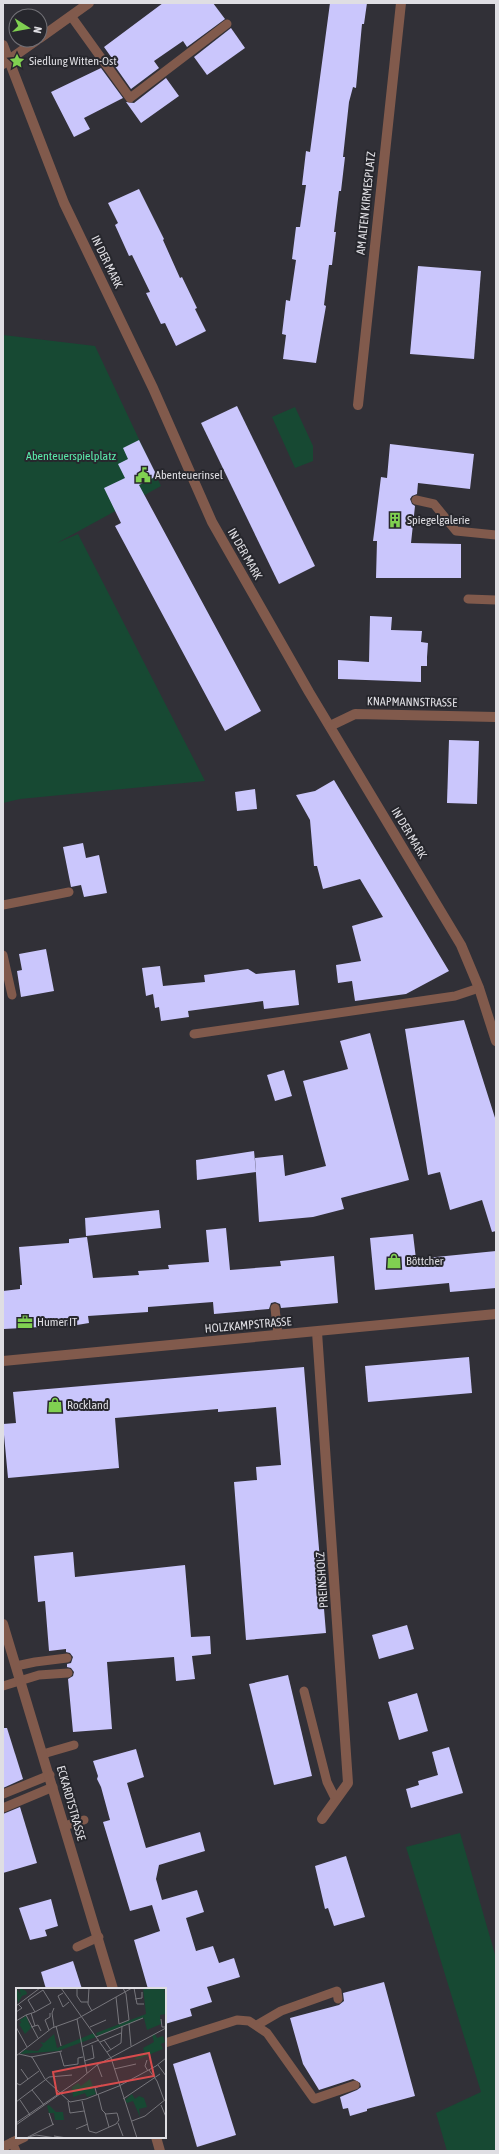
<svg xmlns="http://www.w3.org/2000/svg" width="499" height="2154" viewBox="0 0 499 2154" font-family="'Asap Condensed',sans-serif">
<rect width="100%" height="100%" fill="#313037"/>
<g fill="#174933">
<path d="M3,335l92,11 66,140 -104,57 21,-9 127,247 -185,18 -17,4z"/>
<path d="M295,407l18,39v15l-18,7 -23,-51z"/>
<path d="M460,1833l36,125v193h-49l-11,-38 45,-21 -75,-245z"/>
</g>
<g fill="#cac6fc">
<path d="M163,3h50l12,16 -38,28 -4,-6 -29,20 5,7 -28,21 -19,-27 2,-1 -10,-14z"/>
<path d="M330,3h37l-3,21h-2l-6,64 -3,-1 -4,15 -6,55h2l-4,34h-2l-5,41h2l-4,33h-3l-5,40 2,1 -10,57 -33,-4 3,-24 -4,-1 4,-34 4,1 6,-41 -4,-1 4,-32h4l6,-42h-4l4,-34 4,1z"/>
<path d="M231,28l14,20 -38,27 -13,-18z"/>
<path d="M101,68l22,30 -39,20 6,11 -16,8 -23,-45z"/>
<path d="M166,78l13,18 -38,27 -15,-21 8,1z"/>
<path d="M139,189l25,50 -1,1 17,38 2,-1 15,31 -2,1 11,22 -30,15 -11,-23 -4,1 -15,-31 4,-1 -18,-37 -3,1 -14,-31 3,-2 -10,-20z"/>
<path d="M418,266l63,5 -7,88 -64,-5z"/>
<path d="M237,406l78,160 -36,18 -78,-161z"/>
<path d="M139,440l18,36 -18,9 122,226 -36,20 -110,-205 6,-3 -17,-35 21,-10 -7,-14 10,-5 -5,-11z"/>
<path d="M390,444l84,10 -4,35 -52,-6 -1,11 -5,2 -2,3 2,5 3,2 -4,37 50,1v34h-85l1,-37h-4l8,-64 6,1z"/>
<path d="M370,616l22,1 -1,13 31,1 -1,11 7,1 -1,14v9h-6v16l-83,-3v-19l31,2z"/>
<path d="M449,740l30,1 -2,63 -30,-1z"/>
<path d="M334,780l115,191 -43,23 -51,7 -3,-20 -14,2 -2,-18 25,-4 -9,-35 31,-9 -23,-38 -37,10 -6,-23h-3l-4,-46 -14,-25 19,-4z"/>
<path d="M255,789l2,20 -20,2 -2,-19z"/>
<path d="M83,843l3,15 13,-3 8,38 -23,4 -3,-12 -10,2 -8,-40z"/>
<path d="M46,949l8,42 -33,6 -4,-26 5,-1 -3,-16z"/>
<path d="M160,966l3,20 42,-4 -1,-7 44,-6 8,5 39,-4 4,35 -35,4 -1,-8 -75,10 1,6 -28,4 -2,-14 -4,1 -2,-14 -7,2 -4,-28z"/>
<path d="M464,1020l32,101v110l-4,1 -10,-32 -32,10 -10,-38 -12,3 -23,-146z"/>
<path d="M370,1033l39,147 -68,18 3,11 -31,8 -54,5 -4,-64 28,-3 2,21 41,-10 -23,-85 45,-12 -8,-28z"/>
<path d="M284,1070l8,26 -17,5 -8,-26z"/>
<path d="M254,1151l2,21 -59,8 -1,-20z"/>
<path d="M159,1210l2,18 -75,8 -1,-18z"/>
<path d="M226,1228l4,42 51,-4 -1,-5 54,-5 4,47 -57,5 -1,-4 -5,-2 -4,1 -2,6 -55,5 -1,-12 -65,5v5l-60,4 1,7 -12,2 -73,4 -1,-38 17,-2v-4h2l-3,-38 50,-4v-4l18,-2 6,41 46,-3 -1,-4 31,-2 -1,-4 41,-3 -3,-32z"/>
<path d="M413,1234l3,25 80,-8v37l-46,4 -1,-9 -74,7 -5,-52z"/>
<path d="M469,1357l3,36 -104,9 -3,-36z"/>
<path d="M304,1367l22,266 -80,7 -12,-158 23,-2 -1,-13 25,-2 -5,-58 -58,5v-3l-103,9 4,50 -111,10 -5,-54 13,-1 -3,-31z"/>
<path d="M73,1552l2,25 110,-12 6,72 19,-1 1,18 -19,2 3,23 -19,2 -2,-24 -67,5 5,67 -39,3 -5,-53 5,-3 1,-4 -3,-4 -4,-1v-3l4,-1 2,-6 -3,-4 -4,-1v-3l-17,2 -4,-50 -7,1 -4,-46z"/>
<path d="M407,1625l7,24 -35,10 -7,-24z"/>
<path d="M288,1675l24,101 -38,9 -25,-101z"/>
<path d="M417,1693l11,38 -29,9 -11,-38z"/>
<path d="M3,1728h4l16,51 -20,9z"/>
<path d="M449,1747l14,46 -52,15 -5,-19 13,-4 -1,-4 20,-6 -6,-23z"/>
<path d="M136,1749l8,28 -17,6 19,65 54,-16 5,19 -46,14 -3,14 6,21 35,-10 7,22 -18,6 10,33 17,-5 6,17 15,-5 6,19 -33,10 5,15 -22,7 2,7 -27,8v-35h-17l-14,-49 26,-9 -8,-26 -22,6 -27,-89 7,-2 -9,-33 -4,-8 1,-3 -5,-15z"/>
<path d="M20,1807l17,56 -34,10v-59z"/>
<path d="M346,1856l19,61 -31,9 -6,-18 -3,1 -10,-43z"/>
<path d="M51,1899l7,27 -13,4 2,6 -17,4 -11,-32z"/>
<path d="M73,1961l9,28h-36l-5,-17z"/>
<path d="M384,1982l31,114 -48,13v2l-17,5 -2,-8 -5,1 -3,-12 17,-7 4,-3 -1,-4 -7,-4 -34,11 -16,-26 -13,-46 49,-13 5,-4 -1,-8z"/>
<path d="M210,2052l26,83 -39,12 -24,-83z"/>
</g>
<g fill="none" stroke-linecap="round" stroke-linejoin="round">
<g stroke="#815a4c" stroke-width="9">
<path d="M71,16l59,82 97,-74"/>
<path d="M416,500l18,4 22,27 40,4"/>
<path d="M468,599l28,1"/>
<path d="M3,905l66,-13"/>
<path d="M3,955l9,40"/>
<path d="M194,1034l261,-38 24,-8"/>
<path d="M275,1308l3,27"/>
<path d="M16,1666l19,-4 32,-4"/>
<path d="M3,1686l36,-11 29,-2"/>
<path d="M304,1691l23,91 9,18"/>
<path d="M43,1754l31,-9"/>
<path d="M3,1794l47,-19"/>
<path d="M3,1808l50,-21"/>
<path d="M64,1826l20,-6"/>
<path d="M77,1947l22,-10"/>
<path d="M257,2025l24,-14 56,-20 1,8"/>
<path d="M165,2043l72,-23 12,1 18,12 47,66 41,-14"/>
<path d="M12,2142l4,9"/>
</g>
<g stroke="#815a4c" stroke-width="10">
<path d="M40,38l49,-35"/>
<path d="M3,45l61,158 89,185 59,134 97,170 152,253 18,43 17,53"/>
<path d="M3,64l34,-24"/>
<path d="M358,405l43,-402"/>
<path d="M330,726l25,-12 141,3"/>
<path d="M317,1332l31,451 -26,36"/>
<path d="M3,1361l493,-47"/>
<path d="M3,1624l110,365"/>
<path d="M156,2137l4,14"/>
<path d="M3,2147l21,-10"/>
</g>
</g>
<defs>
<g id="sight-bare" transform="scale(1.2)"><path d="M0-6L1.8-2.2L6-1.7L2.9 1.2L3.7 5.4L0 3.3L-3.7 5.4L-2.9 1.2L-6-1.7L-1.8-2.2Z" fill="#80d051" stroke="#27272d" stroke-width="2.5" paint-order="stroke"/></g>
<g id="civic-bare" transform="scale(1.2)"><path d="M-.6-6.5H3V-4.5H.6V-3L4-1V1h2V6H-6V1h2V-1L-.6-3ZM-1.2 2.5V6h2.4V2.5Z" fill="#80d051" stroke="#27272d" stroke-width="2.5" paint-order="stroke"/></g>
<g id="building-bare" transform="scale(1.2)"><path d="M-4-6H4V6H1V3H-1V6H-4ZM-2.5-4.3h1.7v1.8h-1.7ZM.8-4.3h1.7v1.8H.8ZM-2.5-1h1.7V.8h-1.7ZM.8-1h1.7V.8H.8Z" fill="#80d051" stroke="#27272d" stroke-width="2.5" paint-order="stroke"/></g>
<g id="shop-bare" transform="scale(1.2)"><path d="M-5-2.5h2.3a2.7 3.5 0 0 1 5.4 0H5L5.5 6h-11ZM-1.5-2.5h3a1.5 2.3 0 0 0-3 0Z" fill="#80d051" stroke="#27272d" stroke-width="2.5" paint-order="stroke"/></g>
<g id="office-bare" transform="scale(1.2)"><path d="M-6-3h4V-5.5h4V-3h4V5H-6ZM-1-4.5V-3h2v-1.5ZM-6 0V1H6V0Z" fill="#80d051" stroke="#27272d" stroke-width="2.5" paint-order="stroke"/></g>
</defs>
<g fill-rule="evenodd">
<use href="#sight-bare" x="17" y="61"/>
<use href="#civic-bare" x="143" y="475"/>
<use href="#building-bare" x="395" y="520"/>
<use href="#shop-bare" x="394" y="1261"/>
<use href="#office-bare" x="25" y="1322"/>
<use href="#shop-bare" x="55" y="1405"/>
</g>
<g text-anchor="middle" stroke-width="4" stroke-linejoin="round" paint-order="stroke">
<g font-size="12" fill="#dfdee3" stroke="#27272d" text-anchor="start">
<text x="29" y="65">Siedlung Witten-Ost</text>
<text x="155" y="479">Abenteuerinsel</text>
<text x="407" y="524">Spiegelgalerie</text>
<text x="406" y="1265">Böttcher</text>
<text x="37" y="1326">Humer IT</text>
<text x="67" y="1409">Rockland</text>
</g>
<g font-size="12" fill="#dfdee3" stroke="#27272d">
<text transform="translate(366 203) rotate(-84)" y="4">AM ALTEN KIRMESPLATZ</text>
<text transform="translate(107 262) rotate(64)" y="4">IN DER MARK</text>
<text transform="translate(245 554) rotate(60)" y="4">IN DER MARK</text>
<text transform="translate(412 702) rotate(1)" y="4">KNAPMANNSTRASSE</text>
<text transform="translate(409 833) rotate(59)" y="4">IN DER MARK</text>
<text transform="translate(248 1325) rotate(-5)" y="4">HOLZKAMPSTRASSE</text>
<text transform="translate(322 1580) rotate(-94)" y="4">PREINSHOLZ</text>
<text transform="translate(71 1803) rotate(74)" y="4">ECKARDTSTRASSE</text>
</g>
<g font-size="12" fill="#5becac" stroke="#27272d">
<text x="71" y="460">Abenteuerspielplatz</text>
</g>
</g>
<g transform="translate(16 1988)">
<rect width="150" height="150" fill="#313037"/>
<path d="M0,0l5,7 -2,-7 7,3 1,3 -5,2 -4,7zM127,0h23l-2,4 2,1v21l-6,1 1,9 -14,6 -3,-12 -47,18 -1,-3 50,-19zM10,28l5,12 -6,6 -6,-10 2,-1 -1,-3zM78,45l2,4 -38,14 -38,3 5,-4 13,1 5,-6 -3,-3 4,1 10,-9 3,14zM139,46l2,4 6,-2 2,6 -4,2 2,5 -27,11 -1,-2 10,-5 -2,-5 11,-6 -2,-7zM74,91l6,15 -9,3 -2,-4 -12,4 -1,-10 6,-4 3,3zM116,106l3,5 4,-3 5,2 3,9 -8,2 1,8 -7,-16 -6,2 -2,-3zM33,117l7,7h7l1,8h-9l-1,-7h-5l-2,-7z" fill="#174933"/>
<path fill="none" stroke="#77767c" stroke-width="1" d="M45,0l50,70 26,80M61,0v8l4,6h7M73,0l-1,16 4,7M118,0l3,16h7M47,5l-5,3 5,11 6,-5M100,9l3,27 10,-4 -3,-26 -3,-6M119,11l7,-1v-6M0,18l24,-18M38,20l-2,5 2,14M0,24l6,-4 -4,-4M15,25l4,13M10,27l9,-3 -7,-12 15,-10 8,13 -16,9M61,31l10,54M145,31l1,8h4M0,33l10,-6 12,23M113,36l2,22M40,38l5,20M0,39l11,20M15,39l7,-2 3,6M74,39l16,-7M33,42l-4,-10 5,-3v-4M80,49l47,-19M88,52l7,10M84,54l21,-9M66,59l17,-7M44,64l4,14 14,-2v-6l5,-1M91,64l14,-9 1,-17M3,66l13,3 13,22 25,23 16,-3 33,-13 37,-20 10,-8M0,68l36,-28 25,-9 55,-31M15,69l31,-6M131,72l-2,6 3,5M68,73l10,-3 -2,-13M81,76l5,13M142,77l8,11M5,81l7,10M98,81l22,-5M133,82l8,11 7,19M0,95l4,2 19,-14M16,102l12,15M81,107l-2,-7 7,-3M107,111l37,-25M4,112l10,15M52,113l2,12 14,-2M66,113l7,30 7,2 20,-9 3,-4 -2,-7 -11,1 -4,-4 -4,-16M0,114l33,-25 23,-2M145,117l5,12M33,125l4,12M89,125l4,14M116,133l13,-5 21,-17M0,135l63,-43 18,-15 69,-37M102,135l5,13M0,137l44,-31M60,141l12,-5M38,148l13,2M12,149l26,-13M9,150l11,-3 20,3"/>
<path fill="#d84c4d" fill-opacity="0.15" stroke="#d84c4d" stroke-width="2" d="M133,65l5,23 -97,18 -4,-22z"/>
<rect width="150" height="150" fill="none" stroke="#dfdee3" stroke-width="2"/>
</g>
<rect width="499" height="2154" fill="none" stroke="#dfdee3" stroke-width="8"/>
<g transform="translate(28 28) rotate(101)"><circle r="19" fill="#27272d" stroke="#717076"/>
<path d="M0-3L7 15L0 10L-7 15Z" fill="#80d051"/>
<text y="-6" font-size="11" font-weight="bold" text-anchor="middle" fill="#dfdee3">N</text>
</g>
</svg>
